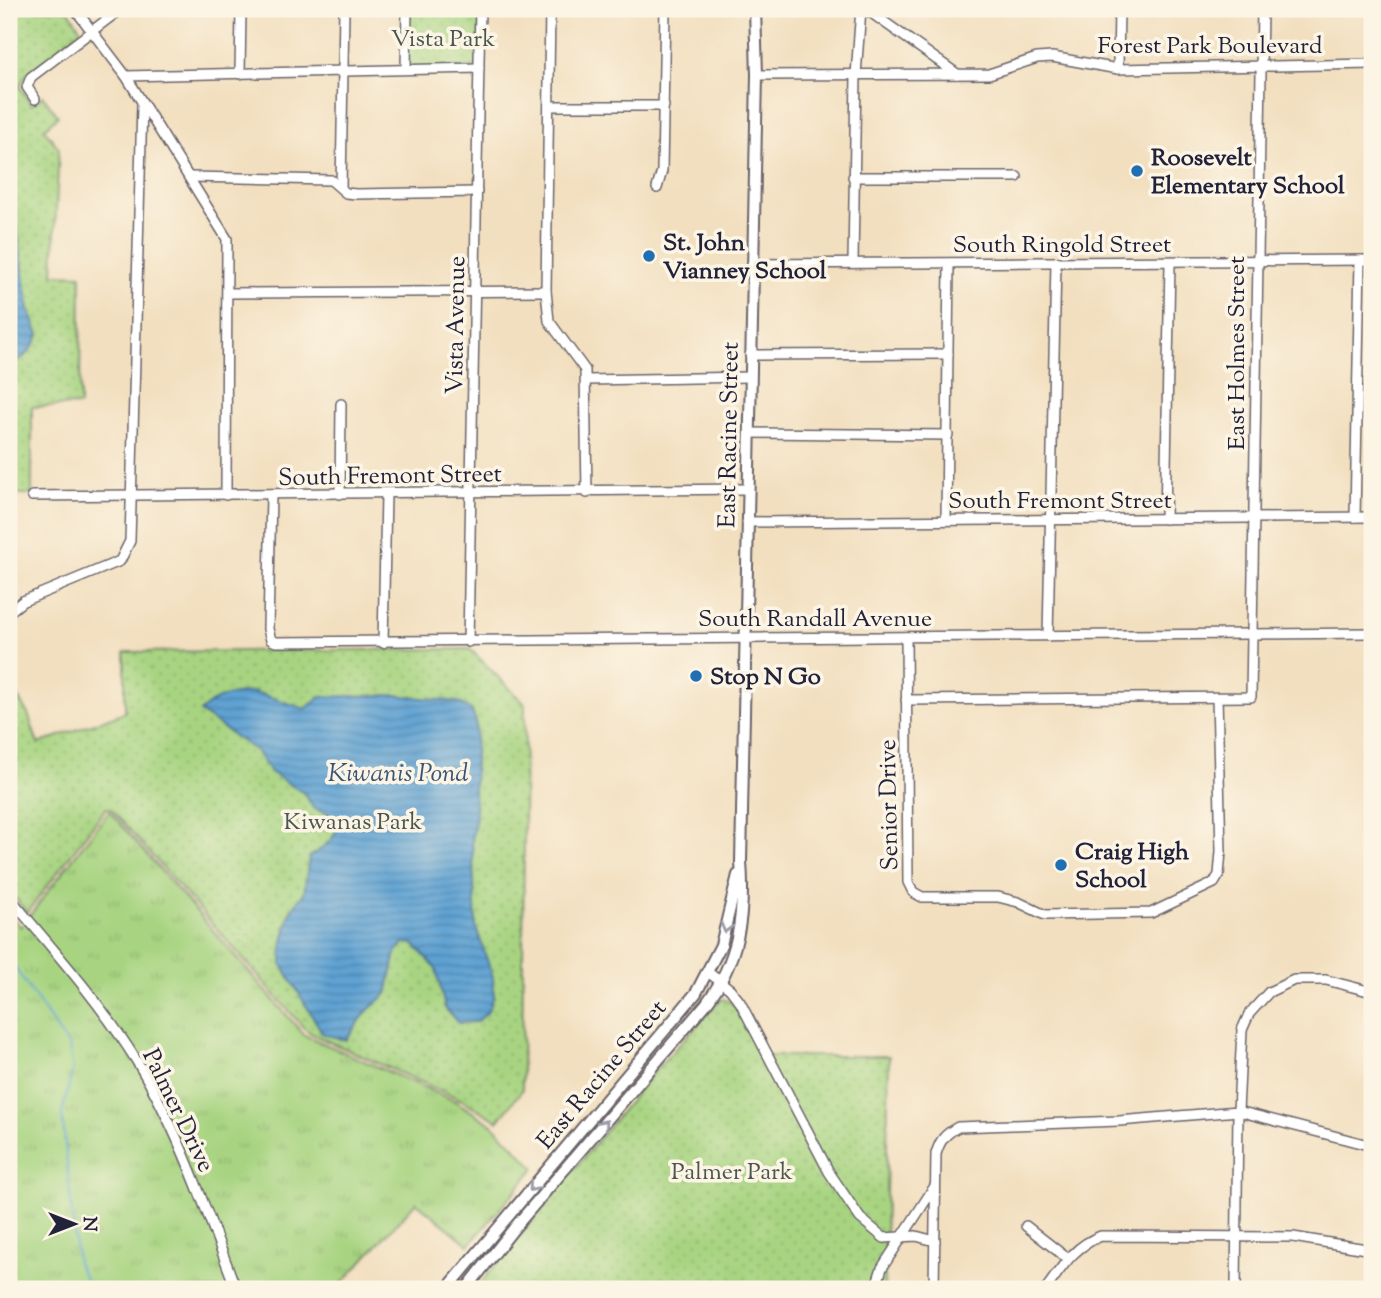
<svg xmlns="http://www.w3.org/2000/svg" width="1381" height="1298" viewBox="0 0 1381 1298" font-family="'Sorts Mill Goudy',serif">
<defs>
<pattern id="grass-tufts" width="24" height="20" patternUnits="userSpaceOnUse" patternTransform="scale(1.75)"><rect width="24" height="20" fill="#a8d481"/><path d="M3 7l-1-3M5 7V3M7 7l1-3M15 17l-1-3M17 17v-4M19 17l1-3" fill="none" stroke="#90b670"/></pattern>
<pattern id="park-dots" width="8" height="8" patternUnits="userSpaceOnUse" patternTransform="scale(1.75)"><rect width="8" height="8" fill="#a8d481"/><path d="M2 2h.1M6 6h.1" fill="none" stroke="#90b670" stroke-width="1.8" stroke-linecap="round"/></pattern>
<pattern id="water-rules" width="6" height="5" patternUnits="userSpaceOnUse" patternTransform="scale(1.75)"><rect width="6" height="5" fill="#5fa2d3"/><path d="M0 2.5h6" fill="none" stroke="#4e84ac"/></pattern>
</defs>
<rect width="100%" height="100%" fill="#fcf5e5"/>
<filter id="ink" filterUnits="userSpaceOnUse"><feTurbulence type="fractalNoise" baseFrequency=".0143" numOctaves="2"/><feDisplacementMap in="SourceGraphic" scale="14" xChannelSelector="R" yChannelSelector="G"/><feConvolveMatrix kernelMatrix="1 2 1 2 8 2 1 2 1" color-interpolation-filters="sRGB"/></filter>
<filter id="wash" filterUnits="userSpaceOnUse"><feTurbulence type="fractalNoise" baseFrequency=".00686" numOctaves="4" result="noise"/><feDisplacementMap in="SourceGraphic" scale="28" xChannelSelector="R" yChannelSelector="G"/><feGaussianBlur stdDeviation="1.57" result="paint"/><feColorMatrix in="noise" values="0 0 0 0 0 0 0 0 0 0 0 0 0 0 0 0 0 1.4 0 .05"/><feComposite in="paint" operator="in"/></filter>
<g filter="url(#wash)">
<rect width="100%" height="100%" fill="#f2dfbf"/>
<path fill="url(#grass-tufts)" stroke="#657b5e" stroke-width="2" d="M109,811l195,224 149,65 40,25 42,43 -66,77 -53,-43 -79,87h-328v-375l12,13z"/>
<g fill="url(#park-dots)" stroke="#657b5e" stroke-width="2">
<path d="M9,9h59l13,21 -56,46 -5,10 11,19 12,-9 15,20 -14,13 15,19 -6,126 28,1 -1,130 -48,2v87h-21l2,108 -4,4z"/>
<path d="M407,9h73l-1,59 -73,1z"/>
<path d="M470,649l55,55 -3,386 -24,31 -38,-22 -146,-64 -10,-7 -193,-219 -5,-1 -79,105 -18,-22v-208l19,31 10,30 87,-32v-60z"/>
<path d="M722,999l12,4 29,53h126l-5,233h-408l180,-220z"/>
</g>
<g fill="url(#water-rules)" stroke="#406287" stroke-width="2">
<path d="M9,199l4,2 16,108 10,26c-7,15 -14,25 -30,28z"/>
<path d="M255,692l50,17 16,-12 75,-2 62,7 13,8 5,11 -2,73 2,22 -4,21 4,90 17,50 1,19 -7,17 -11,9 -18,1 -13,-15 -9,-39 -22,-25 -10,-1 -8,10 -9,41 -20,17 -21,29 -23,-6 -41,-69v-19l8,-34 14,-19 5,-36c14,-8 31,-21 29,-39l-25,-10 -8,-14 -35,-22 -14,-21 -56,-39c16,-16 33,-19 55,-20z"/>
</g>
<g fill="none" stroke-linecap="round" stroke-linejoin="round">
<path stroke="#5fa2d3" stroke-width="2" d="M9,959l60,88 4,21 -11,46 15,149 13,26"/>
</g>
</g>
<g filter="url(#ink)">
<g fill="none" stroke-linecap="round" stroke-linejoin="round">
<g stroke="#6b6469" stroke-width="12">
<g id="minor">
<path d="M75,9l51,67 101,163 -1,256"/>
<path d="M550,9l-4,282 3,30 36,49 2,123"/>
<path d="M866,9l91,65"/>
<path d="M406,69l1,-60"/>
<path d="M1118,69l1,-60"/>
<path d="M240,74l1,-65"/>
<path d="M757,75l232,-1 48,-16 15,-1 66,12 254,-5"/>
<path d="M126,76l353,-8"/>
<path d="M35,99l-8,-12 4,-10 90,-68"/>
<path d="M549,106h115"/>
<path d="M189,177l142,3 15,13 10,1 121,-2"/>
<path d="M853,177h164"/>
<path d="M341,188l3,-179"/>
<path d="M657,188l5,-17 3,-162"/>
<path d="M853,263l3,-188 5,-66"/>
<path d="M752,264l620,-4"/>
<path d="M229,293l317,-2"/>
<path d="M750,355l198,-1"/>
<path d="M587,380l163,-3"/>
<path d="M750,433l198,2"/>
<path d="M340,494l1,-90"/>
<path d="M32,496l716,-7"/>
<path d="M271,496l-3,133 3,11 5,2 1096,-9"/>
<path d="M1355,517l5,-257"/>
<path d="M946,519l3,-255"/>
<path d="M1165,519l5,-256"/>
<path d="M747,522l625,-5"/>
<path d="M9,612l14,-11 97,-40 10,-20 12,-437"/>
<path d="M1048,636l8,-374"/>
<path d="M906,637l2,245 5,10 9,5h76l20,5 27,13 106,-2 63,-30 5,-8 2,-24 -4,-153"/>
<path d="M468,642l12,-633"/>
<path d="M383,643l3,-149"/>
<path d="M906,700l345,-3 11,-688"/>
<path d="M9,897c44,52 91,105 127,163 43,70 71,153 100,229"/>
<path d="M709,973l21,16 10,13 89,170 31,46 24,20 32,-2 19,5"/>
<path d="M1026,1226l42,33"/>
<path d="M875,1289l7,-21 53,-82"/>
<path d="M934,1289l2,-135c4,-14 9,-20 22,-27l161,-6 119,-10 134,35"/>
<path d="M1046,1289c16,-22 28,-43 55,-53l192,1 79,13"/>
<path d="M1236,1289l2,-178 4,-81 7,-16 20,-22 25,-12h32l46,12"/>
</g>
</g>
<g stroke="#6b6469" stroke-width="14">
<g id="major">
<path d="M447,1289l249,-296 25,-48 17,-70"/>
<path d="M466,1289l49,-62 191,-223c33,-44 39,-89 35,-142l16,-787 -2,-66"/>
</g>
</g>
<use href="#minor" stroke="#fff" stroke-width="9"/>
<use href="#major" stroke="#fff" stroke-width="10"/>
</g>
<defs><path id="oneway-chevron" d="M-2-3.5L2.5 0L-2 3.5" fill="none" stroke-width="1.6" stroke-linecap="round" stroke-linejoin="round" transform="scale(1.75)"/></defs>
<g stroke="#9c9ca7">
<use href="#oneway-chevron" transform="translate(726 928) rotate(105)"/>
<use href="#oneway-chevron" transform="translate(604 1124) rotate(-49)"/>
<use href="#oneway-chevron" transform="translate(533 1187) rotate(130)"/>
</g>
</g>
<g fill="#1f6fb2" stroke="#fcf5e5" stroke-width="2.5">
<circle cx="1137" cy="171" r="7"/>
<circle cx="649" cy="256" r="7"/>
<circle cx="696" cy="676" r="7"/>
<circle cx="1061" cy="865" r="7"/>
</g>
<g text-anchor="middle" stroke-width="7" stroke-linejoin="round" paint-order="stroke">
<g font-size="24" fill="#4a5750" stroke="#fcf5e5">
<text x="443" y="46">Vista Park</text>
<text x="353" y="829">Kiwanas Park</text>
<text x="732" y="1179">Palmer Park</text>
</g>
<g font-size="24" fill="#22223b" stroke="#fcf5e5">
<text x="1210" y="53">Forest Park Boulevard</text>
<text x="1062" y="252">South Ringold Street</text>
<text transform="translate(455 325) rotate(-89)" y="8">Vista Avenue</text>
<text transform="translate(1236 353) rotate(-90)" y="8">East Holmes Street</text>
<text transform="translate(728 435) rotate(-89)" y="8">East Racine Street</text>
<text transform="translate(390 475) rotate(-1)" y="8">South Fremont Street</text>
<text x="1060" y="508">South Fremont Street</text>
<text x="815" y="626">South Randall Avenue</text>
<text transform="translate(888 805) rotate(-91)" y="8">Senior Drive</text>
<text transform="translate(601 1074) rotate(-50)" y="8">East Racine Street</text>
<text transform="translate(179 1110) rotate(64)" y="8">Palmer Drive</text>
</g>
<g font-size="24" font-weight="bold" fill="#22223b" stroke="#fcf5e5" text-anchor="start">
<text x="1151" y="165">Roosevelt<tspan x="1151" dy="28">Elementary School</tspan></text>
<text x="663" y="250">St. John<tspan x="663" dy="28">Vianney School</tspan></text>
<text x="710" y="684">Stop N Go</text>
<text x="1075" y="859">Craig High<tspan x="1075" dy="28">School</tspan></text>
</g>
<g font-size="26" font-style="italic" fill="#3a5578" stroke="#fcf5e5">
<text x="398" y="781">Kiwanis Pond</text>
</g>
</g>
<rect width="1381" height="1298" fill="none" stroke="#fcf5e5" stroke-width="35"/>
<g transform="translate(74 1224) rotate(90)" stroke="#fcf5e5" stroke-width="5" paint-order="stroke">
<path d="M0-5L12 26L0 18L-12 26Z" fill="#22223b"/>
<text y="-10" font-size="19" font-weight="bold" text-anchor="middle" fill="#22223b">N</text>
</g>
</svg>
